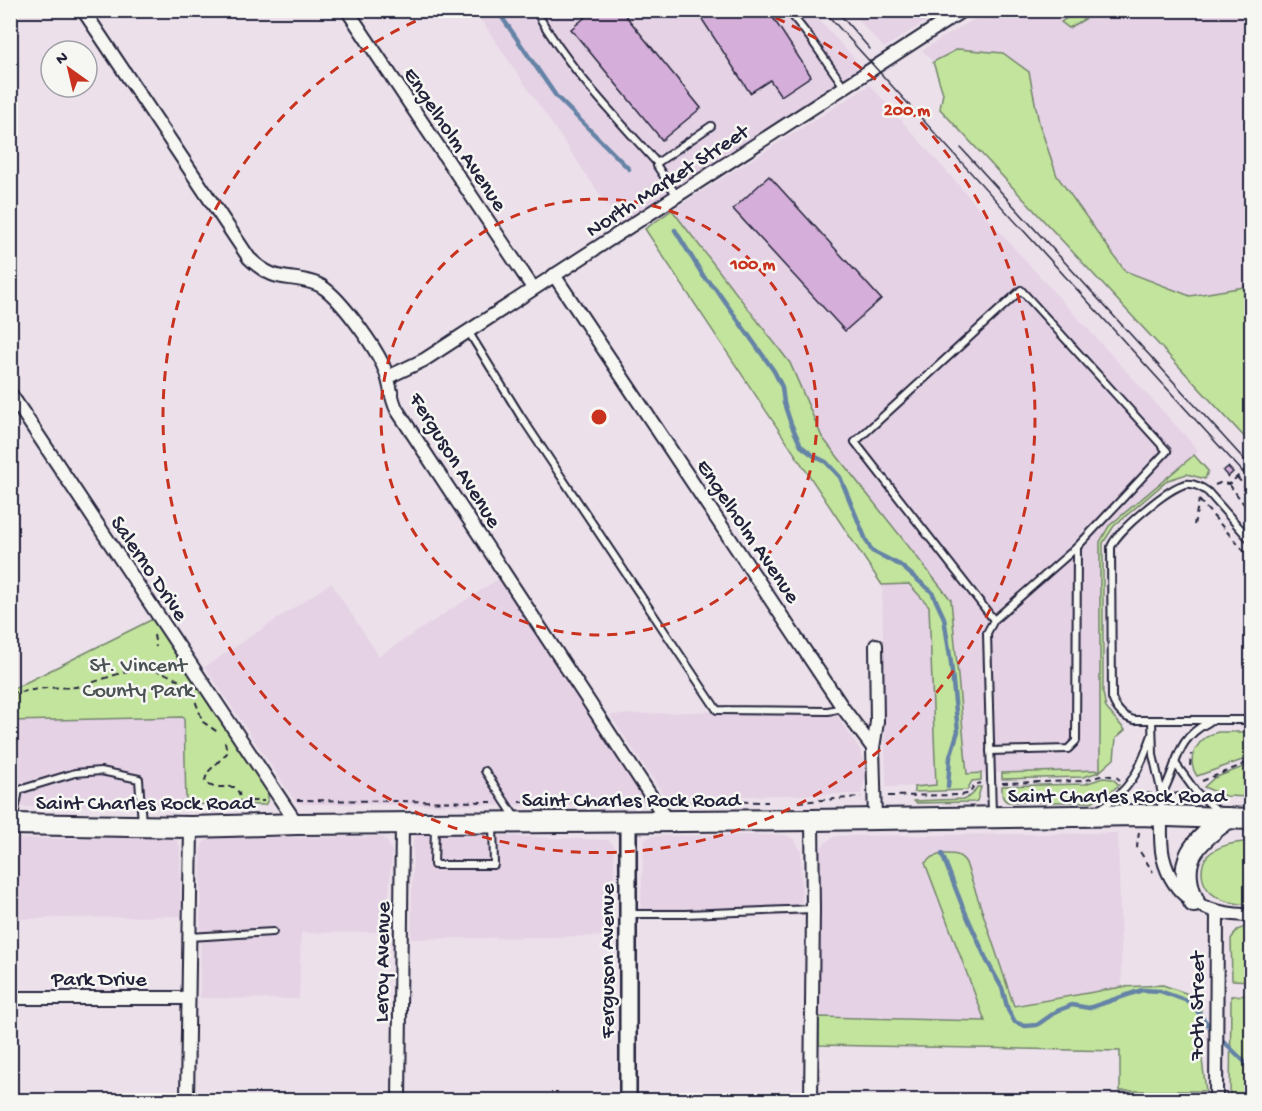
<svg xmlns="http://www.w3.org/2000/svg" width="1262" height="1111" viewBox="0 0 1262 1111" font-family="'Gochi Hand',sans-serif">
<rect width="100%" height="100%" fill="#ece1ea"/>
<filter id="ink" filterUnits="userSpaceOnUse"><feTurbulence type="fractalNoise" baseFrequency=".0167" numOctaves="2"/><feDisplacementMap in="SourceGraphic" scale="12" xChannelSelector="R" yChannelSelector="G"/><feConvolveMatrix kernelMatrix="1 2 1 2 8 2 1 2 1" color-interpolation-filters="sRGB"/></filter>
<g filter="url(#ink)">
<g fill="#e5d2e5">
<path d="M475,11h336l50,55 -241,158z"/>
<path d="M850,11h92l-58,37z"/>
<path d="M988,11h91l-18,11 8,6 30,-17h152v275l-61,10 -65,-25 -68,-95 -18,-53 -10,-51 -71,-23 -25,13 -11,-12z"/>
<path d="M870,85l153,173 176,193 -90,75 -9,16v228l-133,4 -16,-174 -129,-163 -32,-74 -118,-153z"/>
<path d="M500,578l141,215 3,9 -4,4 -339,-2 -6,-3 -90,-134 126,-84 48,73z"/>
<path d="M909,584l20,22 8,180 -51,1 -4,-202z"/>
<path d="M831,707l29,43 5,17v12l-4,15 -196,3 -55,-82z"/>
<path d="M185,717l1,87 -175,3 -1,-86z"/>
<path d="M425,833l183,7 6,5v7l-1,84 -202,3 2,-98 3,-5z"/>
<path d="M1118,833l4,154 -108,19 -48,-143h-41l60,158 -166,-4 1,-164 3,-8 7,-6 6,-3z"/>
<path d="M786,835l9,5 6,11 1,65 -162,2 4,-75 2,-4 6,-3z"/>
<path d="M382,837l5,4 5,11 -6,80 -85,1 -2,66 -99,-1 1,-149 3,-7 7,-4z"/>
<path d="M176,838l4,9 1,69 -170,3v-80z"/>
</g>
<g fill="#c3e49d" stroke="#72836c" stroke-width="1.5">
<path d="M1079,10l20,1 -30,17 -8,-6z"/>
<path d="M958,49l45,4 26,19 10,51 18,53 68,95 65,25 61,-10v158l-311,-335 3,-16 -10,-31z"/>
<path d="M672,210l118,153 32,74 129,163 16,174 14,-1v7l-9,1 -5,9 -53,2v-5l22,-2 -7,-179 -20,-22 -27,1 -237,-356z"/>
<path d="M1194,455l14,16 -3,8 -18,-5 -19,6 -54,46 -11,17v150l3,15 19,22 -9,8 -2,21 -15,13 -16,5 -81,2v-6l98,-3v-228l9,-16z"/>
<path d="M153,619l115,173v8l-3,5 -79,-1 -2,-87 -173,4v-31z"/>
<path d="M1218,732h33v25l-54,19c-13,-19 2,-39 21,-44z"/>
<path d="M1251,764v33l-26,-1 -21,-9 10,-9z"/>
<path d="M1103,778l10,1 6,6 -11,9 -17,8h-83c-7,-3 -6,-9 -6,-16l83,-2z"/>
<path d="M977,787h4l-4,14 -3,1 -57,1 -3,-2 51,-2 7,-4z"/>
<path d="M1251,841v64c-21,-1 -48,-6 -49,-32 0,-7 1,-12 5,-17 12,-12 29,-13 44,-15z"/>
<path d="M942,854c11,0 18,-1 24,9l48,143 108,-19 41,-2 28,10 10,12 -1,37 6,47h-86v-40l-301,-6v-28l166,4 -60,-158 7,-6z"/>
<path d="M1245,927h6v54l-19,-1 -1,-41 6,-9z"/>
<path d="M1251,995v105h-21l1,-104z"/>
</g>
<g fill="none" stroke-linecap="round" stroke-linejoin="round">
<g stroke="#6583a6" stroke-width="4.5">
<path d="M497,10l59,86 73,73"/>
<path d="M675,230l29,47 11,11 59,83 8,16 2,16 7,21 10,22 13,10 12,6 14,15 26,63 6,11 28,14 32,27 12,26 7,45 7,68 -8,26 -2,30"/>
<path d="M942,854l20,51 25,56 15,27 6,22 7,12 10,4 12,-1 20,-14 15,-6 17,3 53,-18 18,1 30,11 23,29"/>
<path d="M1219,1037l33,32"/>
</g>
</g>
<g fill="#d5afd9" stroke="#22223b" stroke-width="1.5">
<path d="M594,10h27l80,98 -39,32 -91,-111z"/>
<path d="M696,10h72l43,66 -30,20 -11,-16 -20,13z"/>
<path d="M769,176l112,123 -36,32 -112,-122z"/>
<path d="M1228,467l5,5 -5,5 -5,-6z"/>
</g>
<g fill="none" stroke-linecap="round" stroke-linejoin="round">
<g stroke="#22223b" stroke-width="10">
<g id="service">
<path d="M540,10l-3,3c32,56 77,102 120,150"/>
<path d="M788,10l22,28 35,50"/>
<path d="M677,196l-20,-30v-3l54,-37"/>
<path d="M468,331l52,84 197,295 111,1 15,-3"/>
<path d="M1252,542l-44,-50c-7,-5 -14,-9 -22,-8 -17,3 -69,47 -75,63l1,151c4,11 10,19 22,22h118"/>
<path d="M1152,720l1,35 9,39 -1,18"/>
<path d="M990,751l78,-2 8,-8 1,-194"/>
<path d="M1175,763l21,29 22,19"/>
<path d="M485,771l30,46"/>
<path d="M1162,794c17,-30 12,-54 47,-72"/>
<path d="M1098,810c33,-19 42,-41 54,-75"/>
<path d="M992,814l-5,-181 7,-13 83,-73 90,-96 -146,-161 -166,152 139,178"/>
<path d="M13,821l6,-31 56,-17 26,-2 38,8 3,45"/>
<path d="M435,827l-1,38h60l-1,-41"/>
<path d="M628,914h57l128,-5"/>
<path d="M190,937l83,-5"/>
</g>
</g>
<g stroke="#22223b" stroke-width="16">
<g id="minor">
<path d="M83,10l166,248c28,27 38,15 68,26 20,8 60,65 68,86 6,14 5,27 12,40l271,412"/>
<path d="M347,10l186,278"/>
<path d="M554,275l289,433 30,40 2,71"/>
<path d="M388,377l36,-17 539,-350"/>
<path d="M10,393l287,431"/>
<path d="M873,748l4,-26 -1,-77"/>
<path d="M1161,815c0,14 -1,28 2,42 11,45 47,58 89,58"/>
<path d="M10,998h178"/>
<path d="M187,1100l4,-273"/>
<path d="M399,1100l3,-276"/>
<path d="M811,1100l2,-191 -1,-89"/>
<path d="M1216,1100l1,-187"/>
</g>
</g>
<g stroke="#22223b" stroke-width="20">
<path id="tertiary" d="M628,822v278"/>
</g>
<g stroke="#22223b" stroke-width="24">
<g id="primary">
<path d="M10,824l181,3 106,-3 515,-4 327,-5 113,4"/>
<path d="M1194,902c-19,-41 0,-60 34,-84"/>
</g>
</g>
<g stroke="#22223b" stroke-width="2" stroke-dasharray="6 4.5" stroke-linecap="butt">
<path d="M1237,477l15,18"/>
<path d="M1229,484l23,31"/>
<path d="M1215,485l5,-2 9,1 23,-20"/>
<path d="M1199,500l53,60"/>
<path d="M1194,525l5,-25"/>
<path d="M154,635l2,12"/>
<path d="M192,692l11,30 16,11"/>
<path d="M10,693c13,-1 25,-4 37,-5 10,-1 19,0 28,-1 47,-10 68,-35 114,1"/>
<path d="M225,742l2,11 -19,19 -3,8 3,5 7,2h20l4,6 2,15"/>
<path d="M1190,766l1,-12"/>
<path d="M1202,781l50,-20"/>
<path d="M1002,783l81,-2 21,-6 12,2 4,3"/>
<path d="M1137,791l15,3"/>
<path d="M1173,794l12,-2"/>
<path d="M888,796l74,-1 8,-2 4,-8 7,-2"/>
<path d="M297,800l195,2"/>
<path d="M240,801h24"/>
<path d="M669,801l99,1"/>
<path d="M519,802l120,-1"/>
<path d="M798,802l63,-5"/>
<path d="M1139,832l-2,15 16,25"/>
</g>
<use href="#service" stroke="#f6f6f2" stroke-width="6"/>
<use href="#minor" stroke="#f6f6f2" stroke-width="12"/>
<use href="#tertiary" stroke="#f6f6f2" stroke-width="15"/>
<use href="#primary" stroke="#f6f6f2" stroke-width="20"/>
<g stroke="#22223b" stroke-width="1.5">
<path d="M823,10l429,472"/>
<path d="M836,10l34,39"/>
<path d="M961,148l291,320"/>
</g>
</g>
</g>
<g fill="none" stroke="#c8321e" stroke-width="3" stroke-dasharray="10 8">
<circle cx="599" cy="417" r="218"/>
<path d="M759 11A436 436 0 1 1 439 11"/>
</g>
<g text-anchor="middle" stroke-width="5" stroke-linejoin="round" paint-order="stroke">
<g font-size="22" fill="#22223b" stroke="#f6f6f2">
<text transform="translate(457 138) rotate(56)" y="8">Engelholm Avenue</text>
<text transform="translate(666 179) rotate(-33)" y="8">North Market Street</text>
<text transform="translate(457 459) rotate(58)" y="8">Ferguson Avenue</text>
<text transform="translate(750 530) rotate(56)" y="8">Engelholm Avenue</text>
<text transform="translate(151 567) rotate(56)" y="8">Salerno Drive</text>
<text x="1117" y="802">Saint Charles Rock Road</text>
<text x="631" y="806">Saint Charles Rock Road</text>
<text x="145" y="809">Saint Charles Rock Road</text>
<text transform="translate(605 961) rotate(-90)" y="8">Ferguson Avenue</text>
<text transform="translate(380 962) rotate(-89)" y="8">Leroy Avenue</text>
<text x="99" y="985">Park Drive</text>
<text transform="translate(1195 1006) rotate(-90)" y="8">70th Street</text>
</g>
<g font-size="22" fill="#4a5254" stroke="#f6f6f2">
<text x="138" y="671">St. Vincent<tspan x="138" dy="25">County Park</tspan></text>
</g>
</g>
<circle cx="599" cy="417" r="9" fill="#c8321e" stroke="#f6f6f2" stroke-width="3"/>
<g font-size="18" text-anchor="middle" font-weight="bold" fill="#c8321e" stroke="#f6f6f2" stroke-width="5" stroke-linejoin="round" paint-order="stroke">
<text x="907" y="115">200 m</text>
<text x="753" y="269">100 m</text>
</g>
<rect width="1262" height="1111" fill="none" stroke="#f6f6f2" stroke-width="36"/>
<rect x="18" y="18" width="1226" height="1075" fill="none" stroke="#22223b" stroke-width="2" filter="url(#ink)"/>
<g transform="translate(69 69) rotate(326)"><circle r="28" fill="#f6f6f2" stroke="#a1a1a9" stroke-width="1.5"/>
<path d="M0-4.5L10 22L0 15L-10 22Z" fill="#c8321e"/>
<text y="-9" font-size="16" font-weight="bold" text-anchor="middle" fill="#22223b">N</text>
</g>
</svg>
